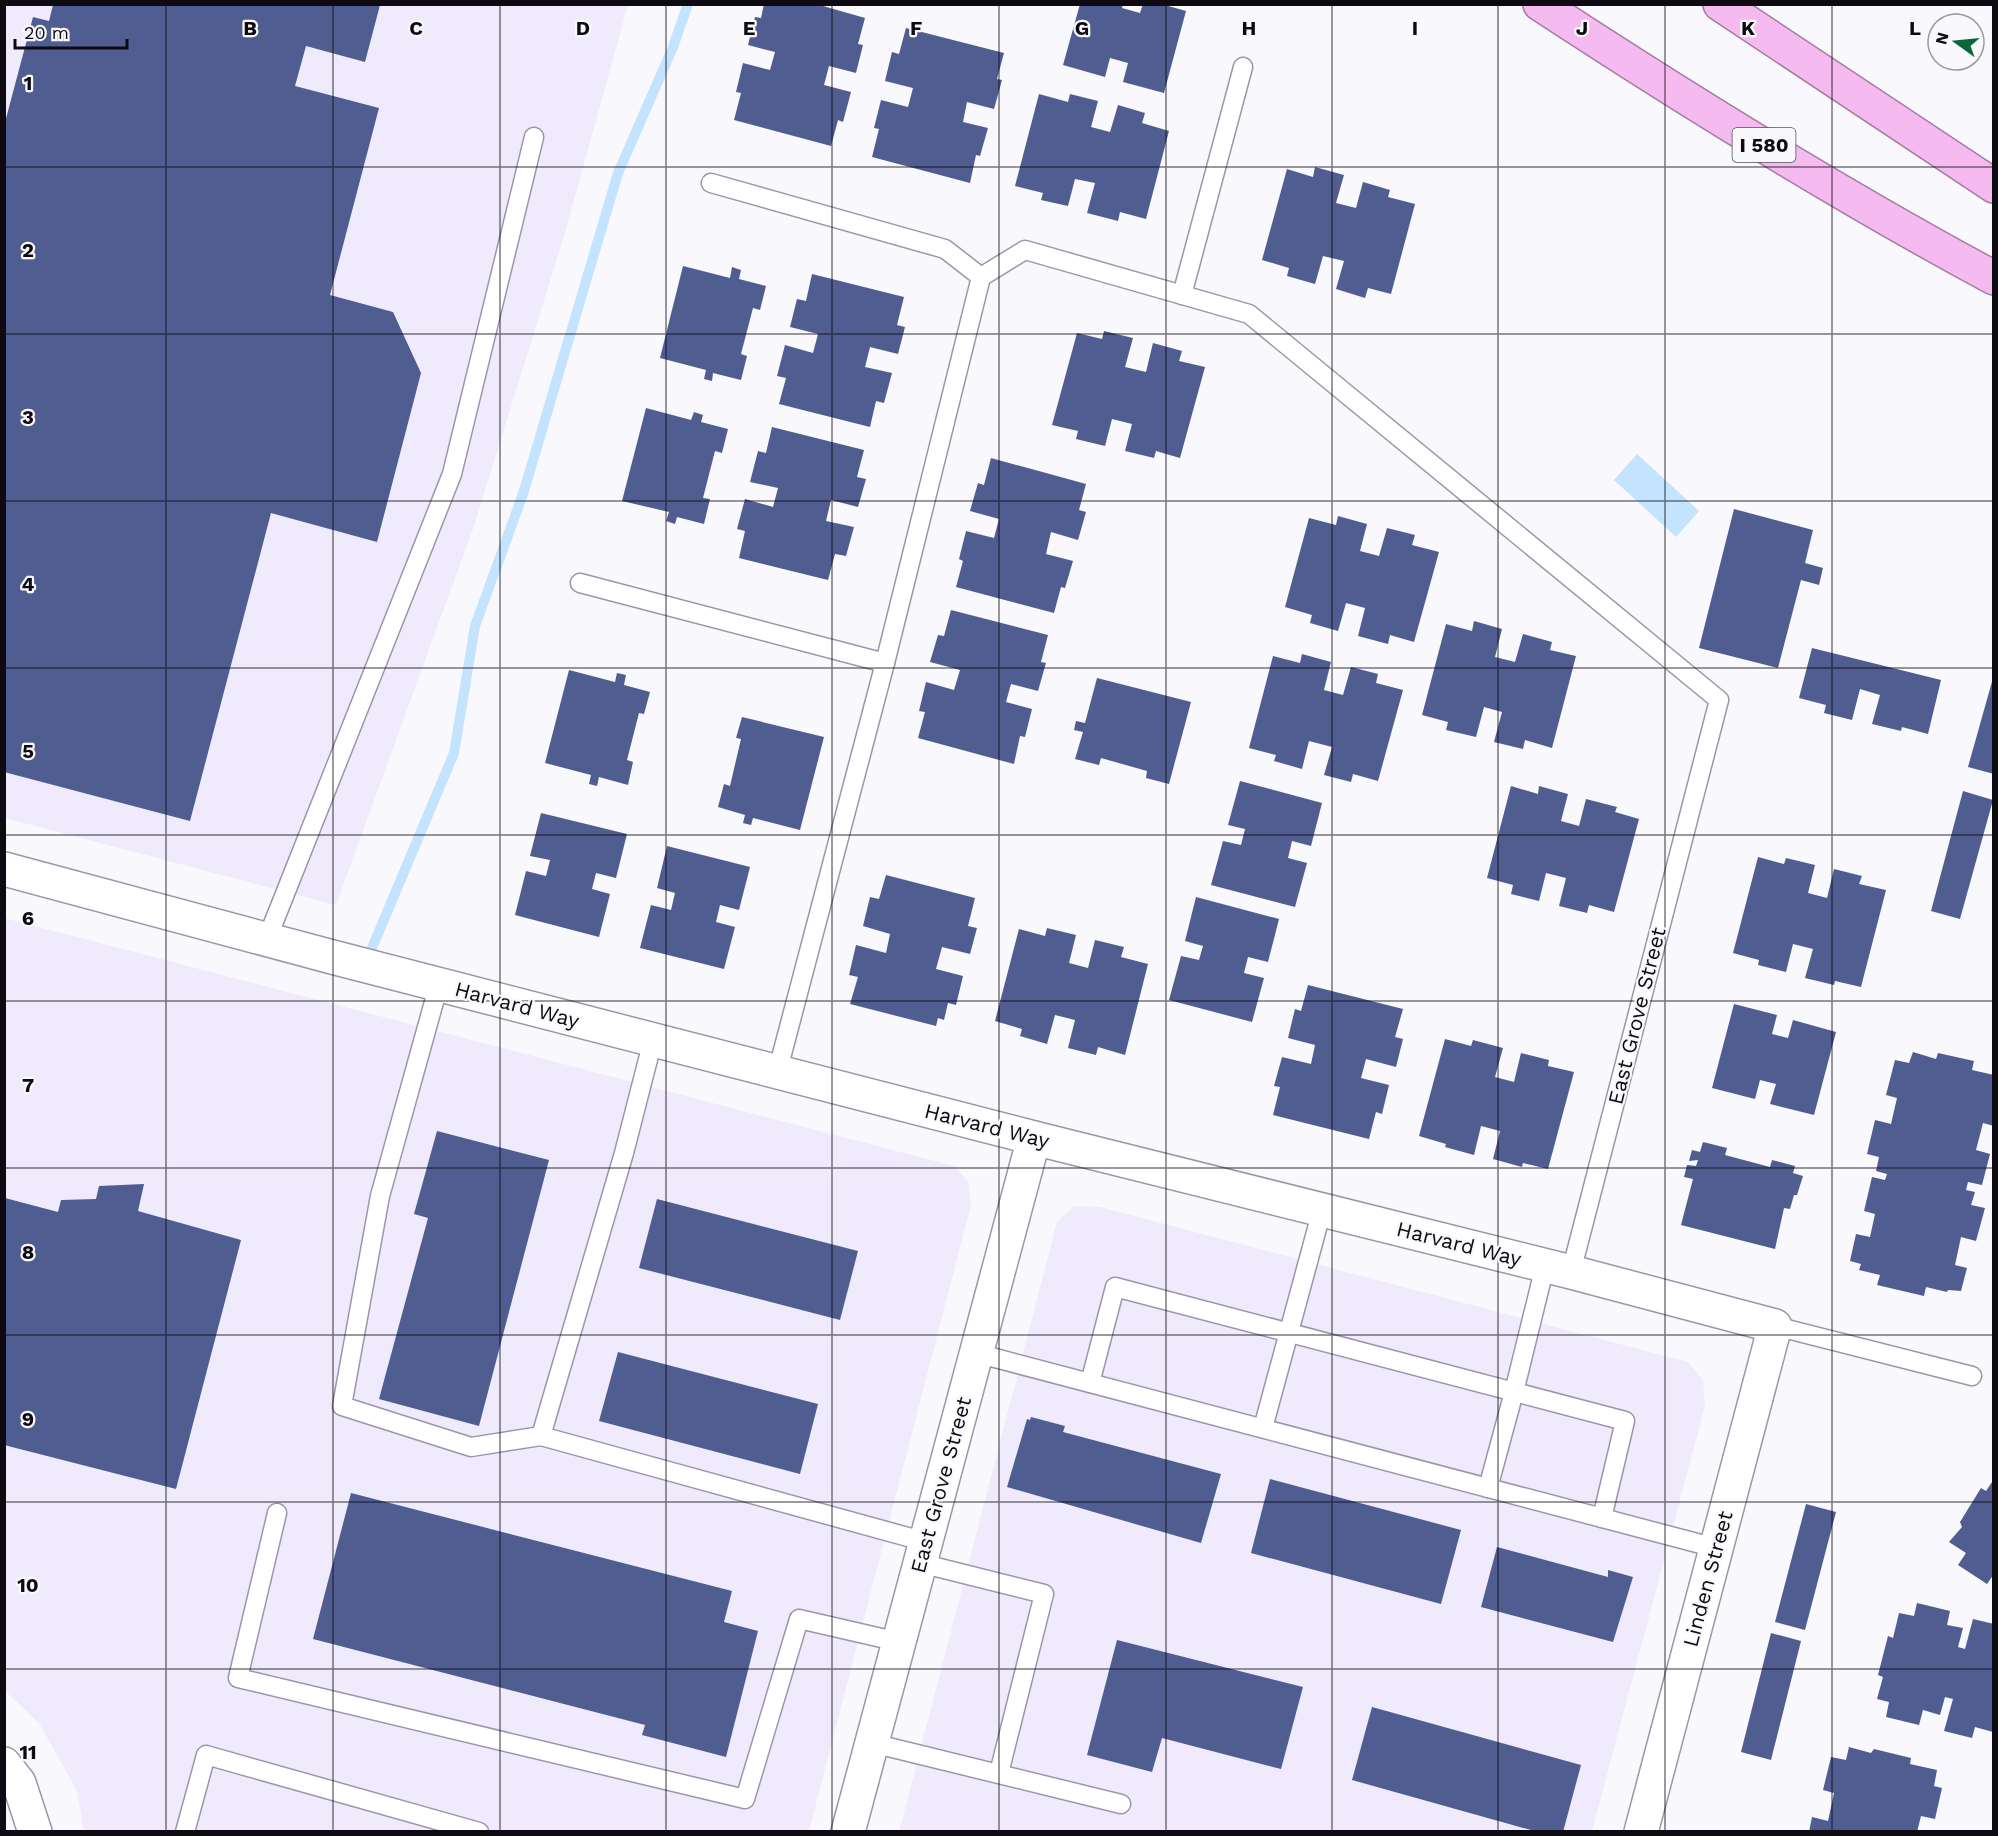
<svg xmlns="http://www.w3.org/2000/svg" width="1998" height="1836" viewBox="0 0 1998 1836" font-family="'Work Sans',sans-serif">
<rect width="100%" height="100%" fill="#f9f8fc"/>
<g fill="#f0eafd">
<path d="M4,5h624l-64,231 -90,290 -138,379 -331,-87z"/>
<path d="M4,918l950,248 14,15 3,24 -162,626h-725l-7,-40 -38,-68 -34,-32z"/>
<path d="M1074,1206l26,1 588,155 15,18 2,26 -113,425 -693,1 158,-610z"/>
</g>
<path fill="#c3e3fe" d="M1637,454l62,57 -23,26 -62,-57z"/>
<g fill="none" stroke-linecap="round" stroke-linejoin="round">
<path stroke="#c3e3fe" stroke-width="10" d="M372,948l82,-195 21,-127 48,-132 95,-321 55,-126 15,-43"/>
</g>
<g fill="#4f5d90">
<path d="M764,4h52l49,14 -7,26 5,1 -7,28 -27,-7 -5,19 27,7 -8,30 -5,-2 -7,26 -97,-26 7,-27 -5,-1 7,-29 27,7 5,-18 -27,-7 7,-28 6,1z"/>
<path d="M1080,4h43l-1,4 18,5 3,-9h18l25,7 -22,82 -41,-11 5,-19 -18,-5 -5,19 -42,-12z"/>
<path d="M53,5h327l-15,57 -59,-16 -11,40 84,22 -49,187 63,17 28,61 -44,169 -106,-29 -81,308 -186,-49v-646l29,-109 16,4z"/>
<path d="M906,28l98,25 -7,26 5,1 -8,29 -27,-7 -4,20 25,6 -8,28 -4,-1 -6,28 -98,-26 7,-28 -5,-1 7,-28 27,7 5,-19 -28,-7 7,-29 7,2z"/>
<path d="M1039,94l29,8 2,-8 28,7 -7,26 19,5 8,-27 27,8 -3,10 27,8 -23,88 -26,-7 -2,9 -31,-8 8,-30 -20,-4 -7,27 -27,-6 2,-7 -28,-7z"/>
<path d="M1315,167l29,8 -8,28 20,5 7,-26 27,8 -2,7 27,7 -24,90 -23,-6 -3,10 -29,-9 8,-28 -21,-5 -8,28 -28,-8 2,-8 -27,-8 25,-91 26,8z"/>
<path d="M683,266l47,12 2,-11 9,3 -2,9 27,7 -6,24 -7,-2 -12,46 6,2 -6,24 -28,-7 -1,8 -8,-2 2,-9 -46,-12z"/>
<path d="M812,274l92,23 -7,28 8,2 -7,27 -28,-7 -5,20 27,6 -8,30 -8,-2 -6,26 -91,-23 7,-26 -9,-2 8,-31 28,8 5,-19 -28,-7 7,-28 9,2z"/>
<path d="M1104,331l29,7 -8,29 21,5 7,-29 29,8 -3,10 26,6 -25,91 -24,-7 -2,7 -29,-7 7,-27 -20,-5 -7,27 -29,-7 2,-8 -26,-6 25,-92 25,6z"/>
<path d="M646,408l45,12 3,-8 9,3 -2,7 27,7 -6,24 -7,-2 -12,47 7,1 -6,25 -27,-7 -2,7 -9,-3 3,-9 -47,-11z"/>
<path d="M772,427l92,23 -7,27 9,2 -8,28 -27,-7 -5,21 28,6 -8,29 -11,-2 -7,26 -89,-22 6,-27 -8,-2 8,-30 28,8 5,-19 -28,-6 8,-31 8,2z"/>
<path d="M991,458l95,26 -7,26 7,2 -8,28 -27,-8 -5,22 27,7 -8,27 -4,-1 -7,26 -98,-26 7,-26 -4,-2 7,-28 28,7 5,-19 -29,-8 8,-28 6,2z"/>
<path d="M1734,509l79,21 -8,33 18,5 -4,17 -18,-5 -23,88 -79,-20z"/>
<path d="M1338,516l29,8 -7,27 19,5 8,-28 28,7 -3,10 27,7 -25,90 -24,-7 -2,9 -30,-8 7,-28 -19,-5 -8,28 -28,-8 2,-8 -27,-8 24,-89 27,7z"/>
<path d="M951,610l97,25 -7,27 5,1 -8,28 -27,-7 -5,18 26,7 -7,28 -5,-1 -6,28 -96,-26 7,-26 -6,-1 7,-29 28,8 6,-20 -30,-8 8,-27 6,1z"/>
<path d="M1474,621l28,8 -7,28 20,5 8,-28 29,8 -2,8 26,6 -24,92 -27,-8 -2,9 -29,-7 8,-30 -18,-5 -8,30 -30,-7 2,-8 -26,-7 24,-91 26,7z"/>
<path d="M1812,648l129,32 -13,54 -26,-7 -1,4 -29,-7 8,-29 -20,-6 -8,31 -28,-7 2,-8 -27,-7z"/>
<path d="M1302,654l29,8 -7,28 19,5 8,-28 27,7 -2,9 27,7 -25,91 -25,-7 -2,8 -27,-7 8,-28 -23,-6 -7,28 -28,-8 2,-6 -27,-7 24,-92 27,7z"/>
<path d="M569,670l46,12 2,-9 9,2 -2,10 26,7 -6,22 -5,-1 -12,47 6,2 -5,23 -29,-8 -2,9 -8,-2 2,-9 -46,-12z"/>
<path d="M1097,678l94,24 -22,82 -23,-6 1,-7 -46,-13 -2,7 -24,-6 8,-27 -9,-2 2,-9 9,2z"/>
<path d="M1993,678h1v96l-26,-7z"/>
<path d="M742,717l82,20 -24,93 -47,-12 -2,7 -8,-2 2,-8 -27,-8 6,-23 6,2 11,-47 -5,-1z"/>
<path d="M1240,781l82,22 -11,43 -19,-5 -4,17 19,5 -12,44 -84,-22 12,-44 18,4 4,-16 -17,-4z"/>
<path d="M1511,786l27,8 1,-8 29,8 -7,27 18,5 7,-27 31,8 -2,5 24,7 -25,93 -25,-7 -2,8 -28,-7 7,-28 -20,-5 -7,28 -28,-7 2,-9 -26,-7z"/>
<path d="M1963,791l30,9 -33,119 -29,-8z"/>
<path d="M541,813l86,21 -11,44 -20,-5 -4,16 18,5 -11,43 -84,-22 11,-44 20,5 4,-16 -20,-4z"/>
<path d="M667,846l83,21 -11,43 -19,-5 -4,17 19,5 -11,42 -84,-21 11,-43 20,5 4,-17 -18,-5z"/>
<path d="M1758,857l26,7 2,-6 29,7 -7,28 19,5 7,-29 28,7 -3,8 27,6 -25,97 -26,-6 -1,4 -29,-7 8,-29 -20,-5 -7,28 -28,-7 1,-5 -26,-7z"/>
<path d="M886,875l89,23 -7,28 9,2 -7,26 -28,-7 -6,22 27,7 -7,29 -8,-2 -4,17 -6,-2 -2,8 -86,-22 8,-27 -9,-2 7,-30 30,8 4,-19 -27,-8 7,-29 9,2z"/>
<path d="M1196,897l83,22 -11,43 -20,-5 -4,16 20,5 -12,44 -83,-22 12,-44 18,4 4,-14 -18,-5z"/>
<path d="M1047,928l29,7 -7,28 19,5 7,-28 29,7 -3,10 27,7 -23,91 -27,-8 -2,8 -28,-7 7,-28 -20,-5 -8,29 -27,-8 2,-7 -27,-8 24,-92 26,7z"/>
<path d="M1308,985l95,24 -8,28 8,2 -7,28 -30,-8 -5,19 28,7 -7,29 -6,-2 -7,27 -96,-24 7,-28 -6,-1 8,-29 29,7 4,-19 -27,-7 7,-29 6,2z"/>
<path d="M1734,1004l43,11 -5,19 16,4 5,-18 43,12 -22,83 -44,-11 6,-20 -16,-4 -5,19 -43,-11z"/>
<path d="M1445,1039l26,7 2,-6 30,8 -8,29 19,5 7,-29 28,7 -1,6 26,6 -26,97 -25,-6 -1,4 -29,-8 7,-28 -19,-5 -7,29 -29,-8 1,-3 -27,-8z"/>
<path d="M1913,1052l23,7 2,-6 36,8 -2,9 22,5v51l-11,-3 -7,27 14,4 -8,31 -14,-3 -2,8 9,2 -4,13 14,3 -9,33 -15,-4 -6,28 12,3 -6,23 -13,-1 -1,2 -21,-5 -2,9 -47,-11 3,-10 -21,-5 2,-6 -11,-3 6,-27 14,3 5,-23 -11,-3 8,-34 13,3 2,-6 -11,-3 3,-14 -12,-3 8,-34 16,4 6,-26 -11,-3 9,-35 14,3z"/>
<path d="M437,1131l112,29 -70,266 -100,-27 49,-181 -14,-4z"/>
<path d="M1703,1142l24,6 -2,7 45,12 2,-7 23,6 -2,7 10,3 -6,19h-3l-4,14 -6,-1 -9,41 -94,-24 12,-46 -9,-2 3,-12 9,1 2,-6 -9,1 3,-11 8,2z"/>
<path d="M144,1184l-6,27 103,29 -65,249 -172,-44 1,-247 53,14 3,-12 35,-1 3,-13z"/>
<path d="M657,1199l201,52 -18,69 -201,-52z"/>
<path d="M618,1352l200,52 -18,70 -201,-53z"/>
<path d="M1031,1417l34,9 -2,6 158,42 -20,69 -194,-56 20,-68 3,1z"/>
<path d="M1270,1479l191,51 -20,74 -190,-51z"/>
<path d="M1994,1479v95l-7,10 -29,-19 8,-12 -17,-11 13,-15 -2,-5 21,-34 5,3z"/>
<path d="M351,1493l381,98 -8,31 34,9 -32,126 -84,-22 3,-10 -332,-86z"/>
<path d="M1806,1504l30,8 -31,118 -30,-8z"/>
<path d="M1497,1547l111,30v-7l25,7 -20,65 -132,-35z"/>
<path d="M1917,1603l33,8 -3,14 16,3 -5,19 7,2 8,-30 21,5 -1,108 -18,-5 -3,11 -28,-7 9,-32 -8,-2 -5,18 -17,-5 -4,15 -33,-8 3,-15 -12,-3 6,-22 -5,-2 10,-39 5,2 6,-25 15,3z"/>
<path d="M1771,1633l30,8 -30,119 -30,-8z"/>
<path d="M1117,1640l186,47 -22,82 -119,-31 -10,34 -65,-17z"/>
<path d="M1372,1707l209,58 -18,67h-25l-186,-52z"/>
<path d="M1849,1747l22,6 3,-4 37,9 -1,6 27,6 -3,16 8,2 -7,31 -14,-3 -4,16h-108l3,-15 16,4 6,-28 -11,-3 8,-33 15,3z"/>
</g>
<g fill="none" stroke-linecap="round" stroke-linejoin="round">
<g stroke="#9c95ab" stroke-width="21">
<g id="service">
<path d="M711,183l234,66 36,28"/>
<path d="M1182,295l61,-228"/>
<path d="M580,583l305,80"/>
<path d="M267,939l185,-465 82,-337"/>
<path d="M439,984l-59,212 -38,210 129,41 70,-11 385,106"/>
<path d="M777,1073l108,-410 96,-386 44,-27 224,64 470,386 -148,572"/>
<path d="M1775,1326l197,50"/>
<path d="M976,1353l740,195"/>
<path d="M1090,1383l25,-96 510,134 -23,97"/>
<path d="M1263,1428l59,-218"/>
<path d="M541,1436l83,-283 29,-113"/>
<path d="M1488,1488l26,-96 31,-126"/>
<path d="M277,1513l-39,165 507,121 54,-180 100,23"/>
<path d="M920,1563l124,31 -45,179"/>
<path d="M872,1743l249,61"/>
<path d="M185,1832l21,-77 273,77"/>
</g>
</g>
<g stroke="#9c95ab" stroke-width="36">
<g id="minor">
<path d="M1034,1138l537,134 204,54 -134,506"/>
<path d="M4,1764l15,19 16,49"/>
</g>
</g>
<g stroke="#9c95ab" stroke-width="36">
<path id="tertiary" d="M4,869l332,89 698,180 -186,694"/>
</g>
<g stroke="#a47ca2" stroke-width="36">
<g id="motorway">
<path d="M1540,4c148,97 298,190 454,274"/>
<path d="M1720,4l274,182"/>
</g>
</g>
<use href="#service" stroke="#fff" stroke-width="18"/>
<use href="#minor" stroke="#fff" stroke-width="33"/>
<use href="#tertiary" stroke="#fff" stroke-width="33"/>
<use href="#motorway" stroke="#f5baf0" stroke-width="33"/>
</g>
<path fill="none" stroke="#0d0a11" stroke-width="1.5" stroke-opacity="0.55" d="M166,4v1828M333,4v1828M500,4v1828M666,4v1828M832,4v1828M999,4v1828M1166,4v1828M1332,4v1828M1498,4v1828M1665,4v1828M1832,4v1828M4,167h1990M4,334h1990M4,501h1990M4,668h1990M4,835h1990M4,1001h1990M4,1168h1990M4,1335h1990M4,1502h1990M4,1669h1990"/>
<g text-anchor="middle" stroke-width="4.5" stroke-linejoin="round" paint-order="stroke">
<rect fill="#f9f8fc" stroke="#545158" stroke-width="1.5" x="1732.5" y="128" width="63" height="34" rx="4.5"/>
<g font-size="20" font-weight="bold" fill="#0d0a11">
<text x="1764" y="152">I 580</text>
</g>
<g font-size="21" fill="#0d0a11" stroke="#f9f8fc">
<text transform="translate(517 1005) rotate(15)" y="7">Harvard Way</text>
<text transform="translate(1637 1016) rotate(-76)" y="7">East Grove Street</text>
<text transform="translate(987 1126) rotate(14)" y="7">Harvard Way</text>
<text transform="translate(1459 1244) rotate(14)" y="7">Harvard Way</text>
<text transform="translate(941 1485) rotate(-75)" y="7">East Grove Street</text>
<text transform="translate(1708 1579) rotate(-75)" y="7">Linden Street</text>
</g>
</g>
<g font-size="20" text-anchor="middle" font-weight="bold" fill="#0d0a11" stroke="#f9f8fc" stroke-width="4.5" stroke-linejoin="round" paint-order="stroke">
<text x="250" y="35">B</text>
<text x="416" y="35">C</text>
<text x="583" y="35">D</text>
<text x="749" y="35">E</text>
<text x="916" y="35">F</text>
<text x="1082" y="35">G</text>
<text x="1249" y="35">H</text>
<text x="1415" y="35">I</text>
<text x="1582" y="35">J</text>
<text x="1748" y="35">K</text>
<text x="1915" y="35">L</text>
<text x="28" y="90">1</text>
<text x="28" y="257">2</text>
<text x="28" y="424">3</text>
<text x="28" y="591">4</text>
<text x="28" y="758">5</text>
<text x="28" y="925">6</text>
<text x="28" y="1092">7</text>
<text x="28" y="1259">8</text>
<text x="28" y="1426">9</text>
<text x="28" y="1592">10</text>
<text x="28" y="1759">11</text>
</g>
<rect width="1998" height="1836" fill="none" stroke="#0d0a11" stroke-width="12"/>
<g transform="translate(1956 42) rotate(285)"><circle r="28" fill="#f9f8fc" stroke="#9b999e" stroke-width="1.5"/>
<path d="M0-4.5L10 22L0 15L-10 22Z" fill="#0b673a"/>
<text y="-9" font-size="16" font-weight="bold" text-anchor="middle" fill="#0d0a11">N</text>
</g>
<path d="M15 39v9h112v-9" fill="none" stroke="#0d0a11" stroke-width="3"/>
<text x="24" y="39" font-size="18" fill="#0d0a11" stroke="#f9f8fc" stroke-width="4.5" paint-order="stroke">20 m</text>
</svg>
